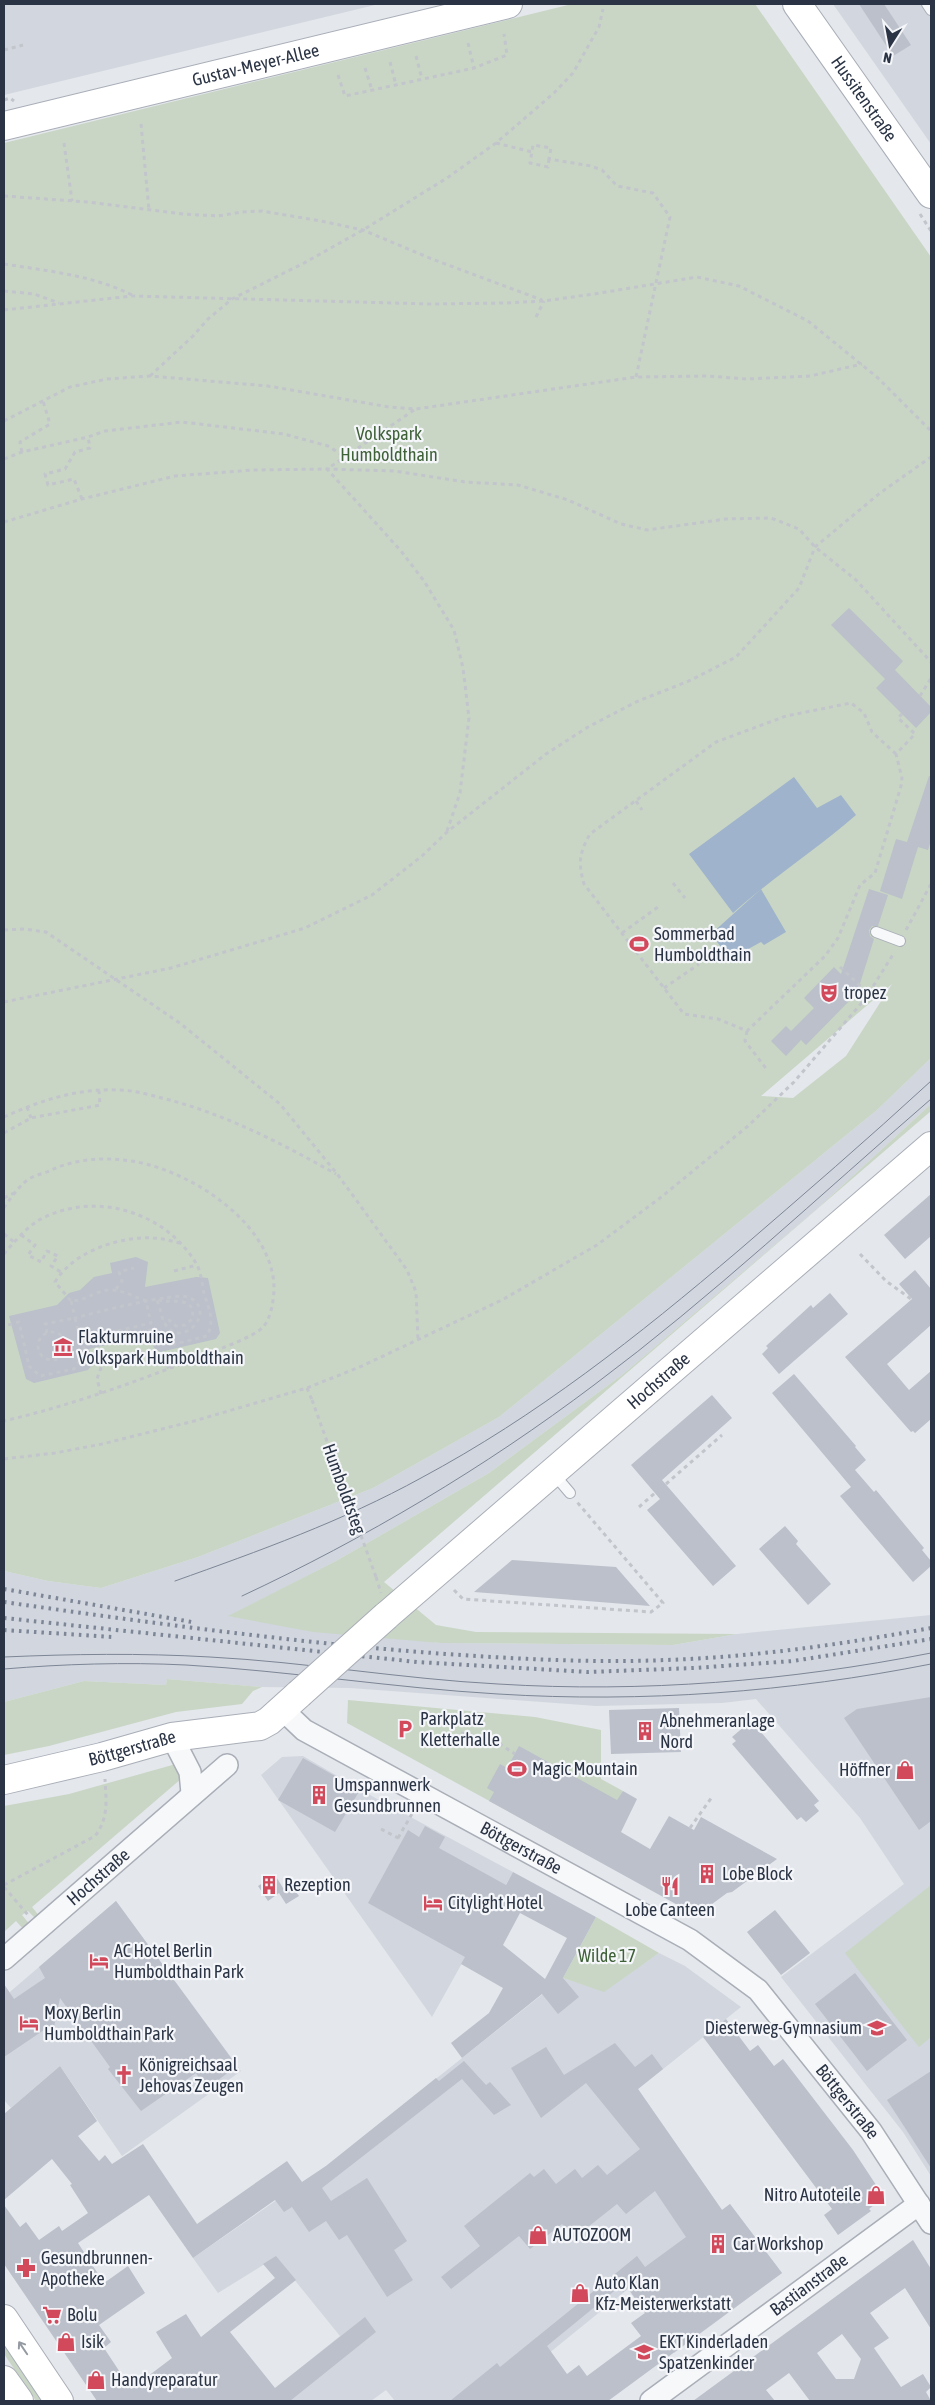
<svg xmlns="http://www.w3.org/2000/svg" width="935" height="2405" viewBox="0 0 935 2405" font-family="'Asap Condensed',sans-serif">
<rect width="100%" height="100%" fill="#e4e7ec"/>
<g fill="#d2d6de">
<path d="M4,4h375l-375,91z"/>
<path d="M833,4h98v140z"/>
<path d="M931,1058v46l-113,104 -196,167 -133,98 -153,88 -107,55 211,27 233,2 64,-11 194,-19v561l-28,-44 -122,-155 123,-93 -44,-66 -104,-119 -34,4 -126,3 -246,-18 -88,-1 -95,-8 -1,6 -82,-4 -80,21v-131l44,10 53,7 97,-31 175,-69 126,-71 378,-307z"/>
<path d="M303,1756l74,43 136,73 -81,145 -171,-242 21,-18z"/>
<path d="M116,1901l125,170 -119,85 -62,-90 -49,42 -7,-8v-103z"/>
<path d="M659,1953l26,13 56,41 -103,82 84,121 8,-6 52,69 -108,80 -46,-64 -138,112h-95l-9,-11 -15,11h-112l81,-65 -64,-79 -58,36 -25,-35 133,-92 237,-188 41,13z"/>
</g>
<g fill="#c9d6c5" fill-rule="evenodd">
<path d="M572,4h183l176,253v801l-54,52 -378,307 -126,71 -175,69 -97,31 -53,-7 -44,-10v-1428zM892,984l-46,72 -53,42 -32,-2z"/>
<path d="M931,1104v7l-547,471 52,43 40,7 261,2 -64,11 -233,-2 -127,-11 -85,-16 108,-55 153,-88 133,-98 196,-167z"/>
<path d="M167,1679l95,8 -9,4 -11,13 -66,8 -127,34 -45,9v-53l80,-21 82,4z"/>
<path d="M348,1700l187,17 66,13v49l22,12 -35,64 -241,-132z"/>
<path d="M176,1764l6,14 -150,129 8,10 -3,3 -9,-9 -6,4 9,11 -6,5 -9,-10 -12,11v-126l65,-12z"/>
<path d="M931,1885v152l-12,10 -74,-94z"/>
<path d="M596,1917l63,36 -55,39 -41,-14z"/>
<path d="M4,2332l47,69h-15l-32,-47z"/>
</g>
<g fill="#9fb4cc">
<path d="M794,777l23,31 24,-13 15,20c-40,35 -84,63 -123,98l-44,-59z"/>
<path d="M761,889l25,43 -22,13 -3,-3 -31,17 -19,-25z"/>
</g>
<g fill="#bbc0ca" fill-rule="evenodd">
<path d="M859,4h25l27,41 -18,11z"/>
<path d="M849,608l54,53 -8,9 36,37v5l-15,16 -40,-40 9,-9 -54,-54z"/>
<path d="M929,776h2v64l-3,10 -10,-3 -16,52 -22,-8 16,-52 11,3z"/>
<path d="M869,889l19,6 -10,31h-6l-3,4 1,6 4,3 -17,54 -51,52 -5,-5 -15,16 -15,-15 15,-15 5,5 23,-23 -10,-10 30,-31 7,7z"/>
<path d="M931,1194v42l-26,23 -21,-24z"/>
<path d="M136,1257l12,5 -3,25 51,-10 12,1 12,55 -4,6 -56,13 -6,-4 -4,-13 -61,14 4,15 -5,6 -54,13 -8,-4 -17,-63 48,-11 12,-12 11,-3 14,-13 18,-4 -2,-10z"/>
<path d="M915,1270l16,19v36l-44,39 22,26 22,-19v48l-16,14 -2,-2 -2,1 -66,-75 67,-58 -13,-15z"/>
<path d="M830,1293l18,21 -69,60 -17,-20 6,-6 -2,-2 45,-41 2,3z"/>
<path d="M794,1374l62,72 -1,1 11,13 -11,10 19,22 2,-2 48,58 -2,2 9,11v5l-18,16 -73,-86 11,-9 -79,-94z"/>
<path d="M712,1395l20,23 -70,62 74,86 -23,20 -66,-76 13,-11 -29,-34z"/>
<path d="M785,1526l13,15 -2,3 35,40 -23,21 -49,-56z"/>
<path d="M512,1560l104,7 34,39 -176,-14z"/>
<path d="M931,1697v124l-12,9 -75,-112 13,-9z"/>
<path d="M679,1708l2,44 -70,2 -2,-44z"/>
<path d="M746,1725l3,5 6,-5 64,76 -5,4 5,6 -13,11 -5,-5 -4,3 -65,-76 4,-3 -4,-4z"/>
<path d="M519,1746l98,54 6,-9 14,8 -16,33 29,17 19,-33 25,14 7,-13 76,42 -45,33 -5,1 -19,14 -5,-1 -9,8 -205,-113 5,-9 -7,-4 13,-24 7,4z"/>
<path d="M303,1758l57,32 -25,42 -57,-32z"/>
<path d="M425,1826l20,11 -6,11 67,37 7,-13 83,45 -33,61 16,19 -21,17 -16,-20 -80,64 -11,-15 38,-30 14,-25 -42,-24 4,-7 -97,-54 40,-73 11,7zM520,1913l47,25 -22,41 -42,-34z"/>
<path d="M275,1875l8,13 7,-5 9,13 -13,8 -7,-11 -11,8 -10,-15z"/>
<path d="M116,1901l121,165 -31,23 -10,-16 -55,38 -33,-42 2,-2 -50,-69 -6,29 -5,4 -5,-1 -40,27v-73l10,15 31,-21 -6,-11z"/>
<path d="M775,1910l35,43 -29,22 -34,-43z"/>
<path d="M855,1973l52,67 -40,31 -52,-67z"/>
<path d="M726,2019l24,32 8,-6 16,21 9,-7 70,91 31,47 -15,12 2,2 -33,24 -14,-20 8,-6 -129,-172z"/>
<path d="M615,2043l20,24 17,-13 11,15 -25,20 84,121 8,-6 52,69 -174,128h-158l47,-38 3,4 137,-111 8,11 41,-30 -31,-46 -29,23 -9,-10 -43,34 -12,-14 -32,25 -11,-13 -68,53 -10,-12 39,-31 -16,-20 66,-53 4,4 10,-8 12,15 19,-15 7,9 16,-13 9,10 33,-26 -54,-66 -45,35 -30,-50 35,-21 18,28zM619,2287l4,5 5,-4 17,25 -14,10 10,13 -54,40 -8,-11 -12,9 -20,-28z"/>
<path d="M464,2061l22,24 4,-3 21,23 -17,10 -32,-36 -140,109 9,13 36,-23 40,63 -13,9 19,30 -26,17 -40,-62 -8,5 -13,-19 -17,11 -17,-25 -8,5 -9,-12 -82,58 -44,-63 -71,48 26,40 24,-17 17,27 -46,32 12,17 -7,6 27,41 41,-31 -16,-26 30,-18 15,23 74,-59 -12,-14 13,-8 20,24 -66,52 45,56 90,-71 11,15 -86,69h-193l-93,-137v-59l16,22 6,-5 13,18 20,-14 3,5 26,-18 -18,-28 2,-1 -20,-25 -48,41v-86l56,-48 37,55 -19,15 21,25 6,-6 7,9 31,-20 54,80 90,-63 15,21 24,-16 110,-88 3,3z"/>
<path d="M931,2071v97l-44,-68z"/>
<path d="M913,2240l18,29v60l-26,-41 -35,25 19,25 -15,10 27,39 22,-13 8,13 -5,5 5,9h-121l-21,-28 -23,17 9,11h-82zM842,2334l19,25 -7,20h-18l-19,-26z"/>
</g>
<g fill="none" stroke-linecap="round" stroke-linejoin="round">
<g stroke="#a9aeb7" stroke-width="12">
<g id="lane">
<path d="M927,4l4,6"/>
<path d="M876,932l24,9"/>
<path d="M553,1473l17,20"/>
</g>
</g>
<g stroke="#a9aeb7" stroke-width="24">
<g id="street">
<path id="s1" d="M283,1710l21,20 386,210 68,50 113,141 60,92"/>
<path d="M172,1737l18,35 2,21"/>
<path id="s2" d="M4,1959l223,-194"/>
<path id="s3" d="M651,2401l268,-197"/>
</g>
</g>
<g stroke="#a9aeb7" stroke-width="30">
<g id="secondary">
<path id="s4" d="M797,4l134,190"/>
<path id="s5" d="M4,126l504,-122"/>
<path id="s6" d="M386,1616l545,-470"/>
<path id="s7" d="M4,1780l98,-23 70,-20 88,-11 9,-5 30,-27"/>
<path d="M4,2319l55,82"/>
<path d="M4,2380l15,21"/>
</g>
</g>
<g stroke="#c2c5cb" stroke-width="3" stroke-dasharray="4 4" stroke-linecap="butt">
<path d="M468,43l6,25"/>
<path d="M4,50l19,-5"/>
<path d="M416,56l6,23"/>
<path d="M390,62l6,23"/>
<path d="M365,68l7,22"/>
<path d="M338,75l7,21 129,-28 33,-13 -3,-21"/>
<path d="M4,100l6,-2 4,3"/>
<path d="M141,124l8,86"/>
<path d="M64,143l8,58"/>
<path d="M496,143l36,9"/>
<path d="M549,159l-1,8 -18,-4 3,-18 18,3 -2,11 42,7 11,4 15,16 36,7 17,24 -34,160"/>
<path d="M4,196l84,6 95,12 35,2 24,-4 20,-1 59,10 42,9 69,29 110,41"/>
<path d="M920,214l11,17"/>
<path d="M4,264c44,7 88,11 128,31"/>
<path d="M4,291l30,3 25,9"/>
<path d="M4,310l128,-14 299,8 74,-1 39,-2 50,-7 103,-17 42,9 69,35 70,57 53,53"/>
<path d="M536,317l8,-16"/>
<path d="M150,376l43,-40 15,-17 24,-20 72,-36 59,-33 84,-52 49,-35 58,-50 19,-20 26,-46 4,-18"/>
<path d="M414,410l-87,59 74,82 23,30 30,49 9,38 6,50 -9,75 -13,38"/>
<path d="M4,421l66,-34 37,-8 43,-3 118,10 121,21 27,2 220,-32 72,-1 39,3 63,-3 52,-12"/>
<path d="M22,452l-2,-10 30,-18 -7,-23"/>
<path d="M4,459l18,-7 66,-15 17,-6 77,-9 102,12 44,12 17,11"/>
<path d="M82,499l-8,-20 -26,6 -3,-11 20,-5 10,-17 15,-4 -2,-11"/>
<path d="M4,522l78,-23 93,-23 78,-6 74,-1 68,2 70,11 53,3 50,15 53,24 26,6 79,-11 45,-1 28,11 16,18 41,33 75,82"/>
<path d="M920,696l11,-18"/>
<path d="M896,754l-24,-22 -8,-19 -13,-10 -65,13 -70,26 -126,92c-11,20 -12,28 -6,50l100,130 34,5 29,12 78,-75 13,-18 22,-53 15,-12 26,-87 1,-8 -6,-24 19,-20 -17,-16 4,-4"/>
<path d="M636,801l6,9"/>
<path d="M673,883l12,15"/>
<path d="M4,930l20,-1 22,3 135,92 99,80 58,71 69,95 9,22 2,48"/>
<path d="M906,930l25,-46"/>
<path d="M622,933l36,-26"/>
<path d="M840,967l29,27"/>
<path d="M664,988l35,-24"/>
<path d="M4,1002l167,-34 134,-40 67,-33 50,-39 25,-24 99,-78 42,-27 48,-25 55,-22 45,-23 63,-69 16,-41 65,-54 51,-36"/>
<path d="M747,1031l-2,10 23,30"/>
<path d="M27,1107l4,11"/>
<path d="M4,1117c35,-16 74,-29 113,-27 17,0 33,5 49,9 61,16 115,44 170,75"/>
<path d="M4,1133l27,-15 69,-13 -1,-14"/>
<path d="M4,1198l10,-5"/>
<path d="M4,1208c6,-9 13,-19 21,-26 6,-6 17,-8 24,-11 23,-11 49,-14 74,-11 61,5 153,63 151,131 -1,12 -3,27 -11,36 -10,11 -47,23 -62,29 -65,26 -129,49 -197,65"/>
<path d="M4,1234l10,8"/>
<path d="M21,1235l14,10 -7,10 13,7 6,-11 11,5 -7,10 10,6"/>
<path d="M4,1254c10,-12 22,-26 35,-34 55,-30 125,-9 157,43 5,8 6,21 8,30 5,17 11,26 3,43l-36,9 -13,-8 -3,-8 -72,16 2,8 -11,16 -34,7 -11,-10 -10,-44 -15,4"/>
<path d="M860,1254l26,27 25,18"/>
<path d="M174,1271l23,-6"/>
<path d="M116,1289l6,-8 -3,-9 15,-4"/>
<path d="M158,1300c13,4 28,-4 35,10l-1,9 -7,6 -9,1 -7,-6 -5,2"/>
<path d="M71,1301l4,17c18,-5 100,-26 113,-21 32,13 -8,56 -24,25 -3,-6 -4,-15 -7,-22"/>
<circle cx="52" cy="1346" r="14"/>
<path d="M47,1333l-2,-9 30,-6 5,21 37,-8"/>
<path d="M118,1338l-1,-7 34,-8 -5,-22c-16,-6 -32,-16 -49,-8 -10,4 -16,8 -26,8l-16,-19c18,-30 64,-46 98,-44 9,0 18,3 27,5"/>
<path d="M307,1388l5,12"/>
<path d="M101,1394l-4,-15 6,-17 42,-10 20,7 4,11"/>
<path d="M4,1459l51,-6 47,-9 92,-23 113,-33 55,-22 140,-66 95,-55 63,-47 88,-72 46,-44 71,-83 29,-46"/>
<path d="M666,1484l56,-49"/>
<path d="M639,1507l16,-14"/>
<path d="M376,1577l5,16"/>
<path d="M454,1590l9,9 188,13 12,-9 -86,-101"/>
<path d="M461,1733l33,7 21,14"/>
<path d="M690,1828l22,-31"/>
<path d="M381,1829l21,11"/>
<path d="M398,1838l15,-26"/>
<path d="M4,1885l91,-49c14,-18 11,-36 10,-57"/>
<path d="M4,1887l24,28"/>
</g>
<use href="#lane" stroke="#f7f8fa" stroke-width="10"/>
<use href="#street" stroke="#f7f8fa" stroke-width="21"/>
<use href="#secondary" stroke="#fff" stroke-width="28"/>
<g stroke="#7d8696" stroke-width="1">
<path d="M175,1581c84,-30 168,-60 246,-103 116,-62 217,-142 317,-227 65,-56 130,-112 193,-170"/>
<path d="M242,1596c124,-58 242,-128 352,-211 118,-88 226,-190 337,-286"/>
<path d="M4,1657c68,-3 137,-4 206,0 96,5 192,22 288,27 145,9 291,-3 433,-31"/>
<path d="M4,1669c60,-5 121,-7 182,-4 104,6 208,23 312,29 145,9 292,-2 433,-30"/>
</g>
<g stroke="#7d8696" stroke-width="4" stroke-dasharray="2.5 5" stroke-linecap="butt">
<path d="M4,1589l188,33"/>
<path d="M4,1602c147,21 294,41 442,52 73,5 147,9 220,6 89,-3 178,-16 265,-32"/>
<path d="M4,1618l413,44 171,10 106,-4 99,-7 138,-22"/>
<path d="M4,1630l109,7"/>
</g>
<g stroke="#a9aeb7" stroke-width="30" stroke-linecap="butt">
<path id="secondary-bridge" d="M299,1694l87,-78"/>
</g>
<path stroke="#c2c5cb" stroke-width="3" stroke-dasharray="4 4" stroke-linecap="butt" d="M312,1400l64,177"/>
<use href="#secondary-bridge" stroke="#fff" stroke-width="28"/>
</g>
<defs><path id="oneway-shaft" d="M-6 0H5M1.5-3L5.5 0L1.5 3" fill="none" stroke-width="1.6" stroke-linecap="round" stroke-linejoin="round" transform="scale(1.25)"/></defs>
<use stroke="#959aa2" href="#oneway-shaft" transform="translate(23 2348) rotate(-124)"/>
<defs>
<g id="stadium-bare" transform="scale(1.5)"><path d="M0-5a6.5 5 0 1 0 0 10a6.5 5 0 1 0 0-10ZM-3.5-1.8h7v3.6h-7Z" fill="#d1495b" stroke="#f4f6f9" stroke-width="2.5" paint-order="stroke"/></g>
<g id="theatre-bare" transform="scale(1.5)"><path d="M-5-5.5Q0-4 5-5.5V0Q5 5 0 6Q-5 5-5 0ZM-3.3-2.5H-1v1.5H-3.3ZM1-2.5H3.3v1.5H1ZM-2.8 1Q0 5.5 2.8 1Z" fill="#d1495b" stroke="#f4f6f9" stroke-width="2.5" paint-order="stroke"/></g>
<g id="museum-bare" transform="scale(1.5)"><path d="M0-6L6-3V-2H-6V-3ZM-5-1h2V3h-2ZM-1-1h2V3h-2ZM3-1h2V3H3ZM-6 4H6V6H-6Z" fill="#d1495b" stroke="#f4f6f9" stroke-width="2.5" paint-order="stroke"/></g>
<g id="parking-bare" transform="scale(1.5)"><path d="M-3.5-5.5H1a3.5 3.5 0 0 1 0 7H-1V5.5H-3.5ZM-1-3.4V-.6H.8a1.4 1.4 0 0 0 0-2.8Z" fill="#d1495b" stroke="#f4f6f9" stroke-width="2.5" paint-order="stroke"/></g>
<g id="building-bare" transform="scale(1.5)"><path d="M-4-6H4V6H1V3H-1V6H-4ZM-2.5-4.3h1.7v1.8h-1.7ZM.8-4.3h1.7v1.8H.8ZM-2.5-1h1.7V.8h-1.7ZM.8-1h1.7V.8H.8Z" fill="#d1495b" stroke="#f4f6f9" stroke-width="2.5" paint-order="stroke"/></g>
<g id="shop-bare" transform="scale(1.5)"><path d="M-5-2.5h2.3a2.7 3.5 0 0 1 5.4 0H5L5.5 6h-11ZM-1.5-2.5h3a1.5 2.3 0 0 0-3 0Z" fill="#d1495b" stroke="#f4f6f9" stroke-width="2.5" paint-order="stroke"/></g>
<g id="restaurant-bare" transform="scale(1.5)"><path d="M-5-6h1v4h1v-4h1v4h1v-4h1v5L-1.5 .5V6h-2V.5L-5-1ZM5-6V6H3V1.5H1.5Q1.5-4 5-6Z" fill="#d1495b" stroke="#f4f6f9" stroke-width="2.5" paint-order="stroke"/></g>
<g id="hotel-bare" transform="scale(1.5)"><path d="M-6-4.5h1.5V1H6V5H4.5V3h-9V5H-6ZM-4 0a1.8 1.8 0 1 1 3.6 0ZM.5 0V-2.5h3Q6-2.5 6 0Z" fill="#d1495b" stroke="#f4f6f9" stroke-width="2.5" paint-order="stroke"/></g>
<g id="school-bare" transform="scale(1.5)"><path d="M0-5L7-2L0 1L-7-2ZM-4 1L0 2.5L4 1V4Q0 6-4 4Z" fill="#d1495b" stroke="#f4f6f9" stroke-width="2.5" paint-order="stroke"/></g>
<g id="church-bare" transform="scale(1.5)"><path d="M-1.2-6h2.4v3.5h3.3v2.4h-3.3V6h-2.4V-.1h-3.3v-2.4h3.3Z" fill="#d1495b" stroke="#f4f6f9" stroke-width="2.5" paint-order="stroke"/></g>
<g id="pharmacy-bare" transform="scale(1.5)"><path d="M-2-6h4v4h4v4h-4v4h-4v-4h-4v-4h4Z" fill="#d1495b" stroke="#f4f6f9" stroke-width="2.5" paint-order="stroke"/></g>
<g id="supermarket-bare" transform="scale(1.5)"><path d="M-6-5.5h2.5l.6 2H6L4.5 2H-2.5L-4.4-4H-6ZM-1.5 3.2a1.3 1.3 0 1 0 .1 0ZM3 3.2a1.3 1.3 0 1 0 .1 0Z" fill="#d1495b" stroke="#f4f6f9" stroke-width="2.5" paint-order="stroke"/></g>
</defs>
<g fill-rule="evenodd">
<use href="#stadium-bare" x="639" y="944"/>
<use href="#theatre-bare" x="829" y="993"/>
<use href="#museum-bare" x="63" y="1347"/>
<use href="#parking-bare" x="405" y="1729"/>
<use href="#building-bare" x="645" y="1731"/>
<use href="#stadium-bare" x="517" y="1769"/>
<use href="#shop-bare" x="905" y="1770"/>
<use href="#building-bare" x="319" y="1795"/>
<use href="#building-bare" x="707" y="1874"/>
<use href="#building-bare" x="269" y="1885"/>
<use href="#restaurant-bare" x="670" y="1886"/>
<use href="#hotel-bare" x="433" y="1903"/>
<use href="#hotel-bare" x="99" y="1961"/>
<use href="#hotel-bare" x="29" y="2023"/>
<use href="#school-bare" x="877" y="2028"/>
<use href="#church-bare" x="124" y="2075"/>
<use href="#shop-bare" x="876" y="2195"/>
<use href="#shop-bare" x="538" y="2235"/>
<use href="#building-bare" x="718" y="2244"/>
<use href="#pharmacy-bare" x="26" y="2268"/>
<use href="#shop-bare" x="580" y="2293"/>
<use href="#supermarket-bare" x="52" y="2315"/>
<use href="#shop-bare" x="66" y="2342"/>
<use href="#school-bare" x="644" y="2352"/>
<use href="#shop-bare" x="96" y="2380"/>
</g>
<g text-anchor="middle" stroke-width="4.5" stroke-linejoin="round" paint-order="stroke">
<g font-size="18" fill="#2b3445" stroke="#f4f6f9">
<text dy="6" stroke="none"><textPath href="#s5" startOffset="259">Gustav-Meyer-Allee</textPath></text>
<text dy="6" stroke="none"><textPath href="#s4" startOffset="116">Hussitenstraße</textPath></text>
<text dy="6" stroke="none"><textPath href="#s6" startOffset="360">Hochstraße</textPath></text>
<text transform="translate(344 1489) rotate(70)" y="6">Humboldtsteg</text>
<text dy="6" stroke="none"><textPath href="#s7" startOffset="132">Böttgerstraße</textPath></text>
<text dy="6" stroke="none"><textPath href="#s1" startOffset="276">Böttgerstraße</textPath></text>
<text dy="6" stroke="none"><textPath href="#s2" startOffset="125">Hochstraße</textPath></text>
<text dy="6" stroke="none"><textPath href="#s1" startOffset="696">Böttgerstraße</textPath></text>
<text dy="6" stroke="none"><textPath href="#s3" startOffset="196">Bastianstraße</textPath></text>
</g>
<g font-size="18" fill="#3f6138" stroke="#f4f6f9">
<text x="389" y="440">Volkspark<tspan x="389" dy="21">Humboldthain</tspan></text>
<text x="607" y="1962">Wilde 17</text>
</g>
<g font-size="18" fill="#2b3445" stroke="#f4f6f9" text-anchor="start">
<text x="654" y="940">Sommerbad<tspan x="654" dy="21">Humboldthain</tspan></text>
<text x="844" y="999">tropez</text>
<text x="78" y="1343">Flakturmruine<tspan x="78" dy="21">Volkspark Humboldthain</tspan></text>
<text x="420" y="1725">Parkplatz<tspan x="420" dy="21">Kletterhalle</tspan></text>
<text x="660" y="1727">Abnehmeranlage<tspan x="660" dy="21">Nord</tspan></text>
<text x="532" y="1775">Magic Mountain</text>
<text x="890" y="1776" text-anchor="end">Höffner</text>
<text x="334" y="1791">Umspannwerk<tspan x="334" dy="21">Gesundbrunnen</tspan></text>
<text x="722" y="1880">Lobe Block</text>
<text x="284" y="1891">Rezeption</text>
<text x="448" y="1909">Citylight Hotel</text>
<text x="670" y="1916" text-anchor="middle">Lobe Canteen</text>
<text x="114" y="1957">AC Hotel Berlin<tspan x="114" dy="21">Humboldthain Park</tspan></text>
<text x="44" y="2019">Moxy Berlin<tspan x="44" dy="21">Humboldthain Park</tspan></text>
<text x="862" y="2034" text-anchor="end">Diesterweg-Gymnasium</text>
<text x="139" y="2071">Königreichsaal<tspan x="139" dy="21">Jehovas Zeugen</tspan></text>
<text x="861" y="2201" text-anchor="end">Nitro Autoteile</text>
<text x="553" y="2241">AUTOZOOM</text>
<text x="733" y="2250">Car Workshop</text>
<text x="41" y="2264">Gesundbrunnen-<tspan x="41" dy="21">Apotheke</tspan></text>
<text x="595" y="2289">Auto Klan<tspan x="595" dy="21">Kfz-Meisterwerkstatt</tspan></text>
<text x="67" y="2321">Bolu</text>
<text x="81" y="2348">Isik</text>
<text x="659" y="2348">EKT Kinderladen<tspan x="659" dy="21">Spatzenkinder</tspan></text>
<text x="111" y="2386">Handyreparatur</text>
</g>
</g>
<rect width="935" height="2405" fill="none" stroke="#2b3445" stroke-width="10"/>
<g transform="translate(890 45) rotate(191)" stroke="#f4f6f9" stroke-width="4" paint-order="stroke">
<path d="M0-4L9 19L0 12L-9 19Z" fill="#2b3445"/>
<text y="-8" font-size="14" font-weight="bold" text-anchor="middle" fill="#2b3445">N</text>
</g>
</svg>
